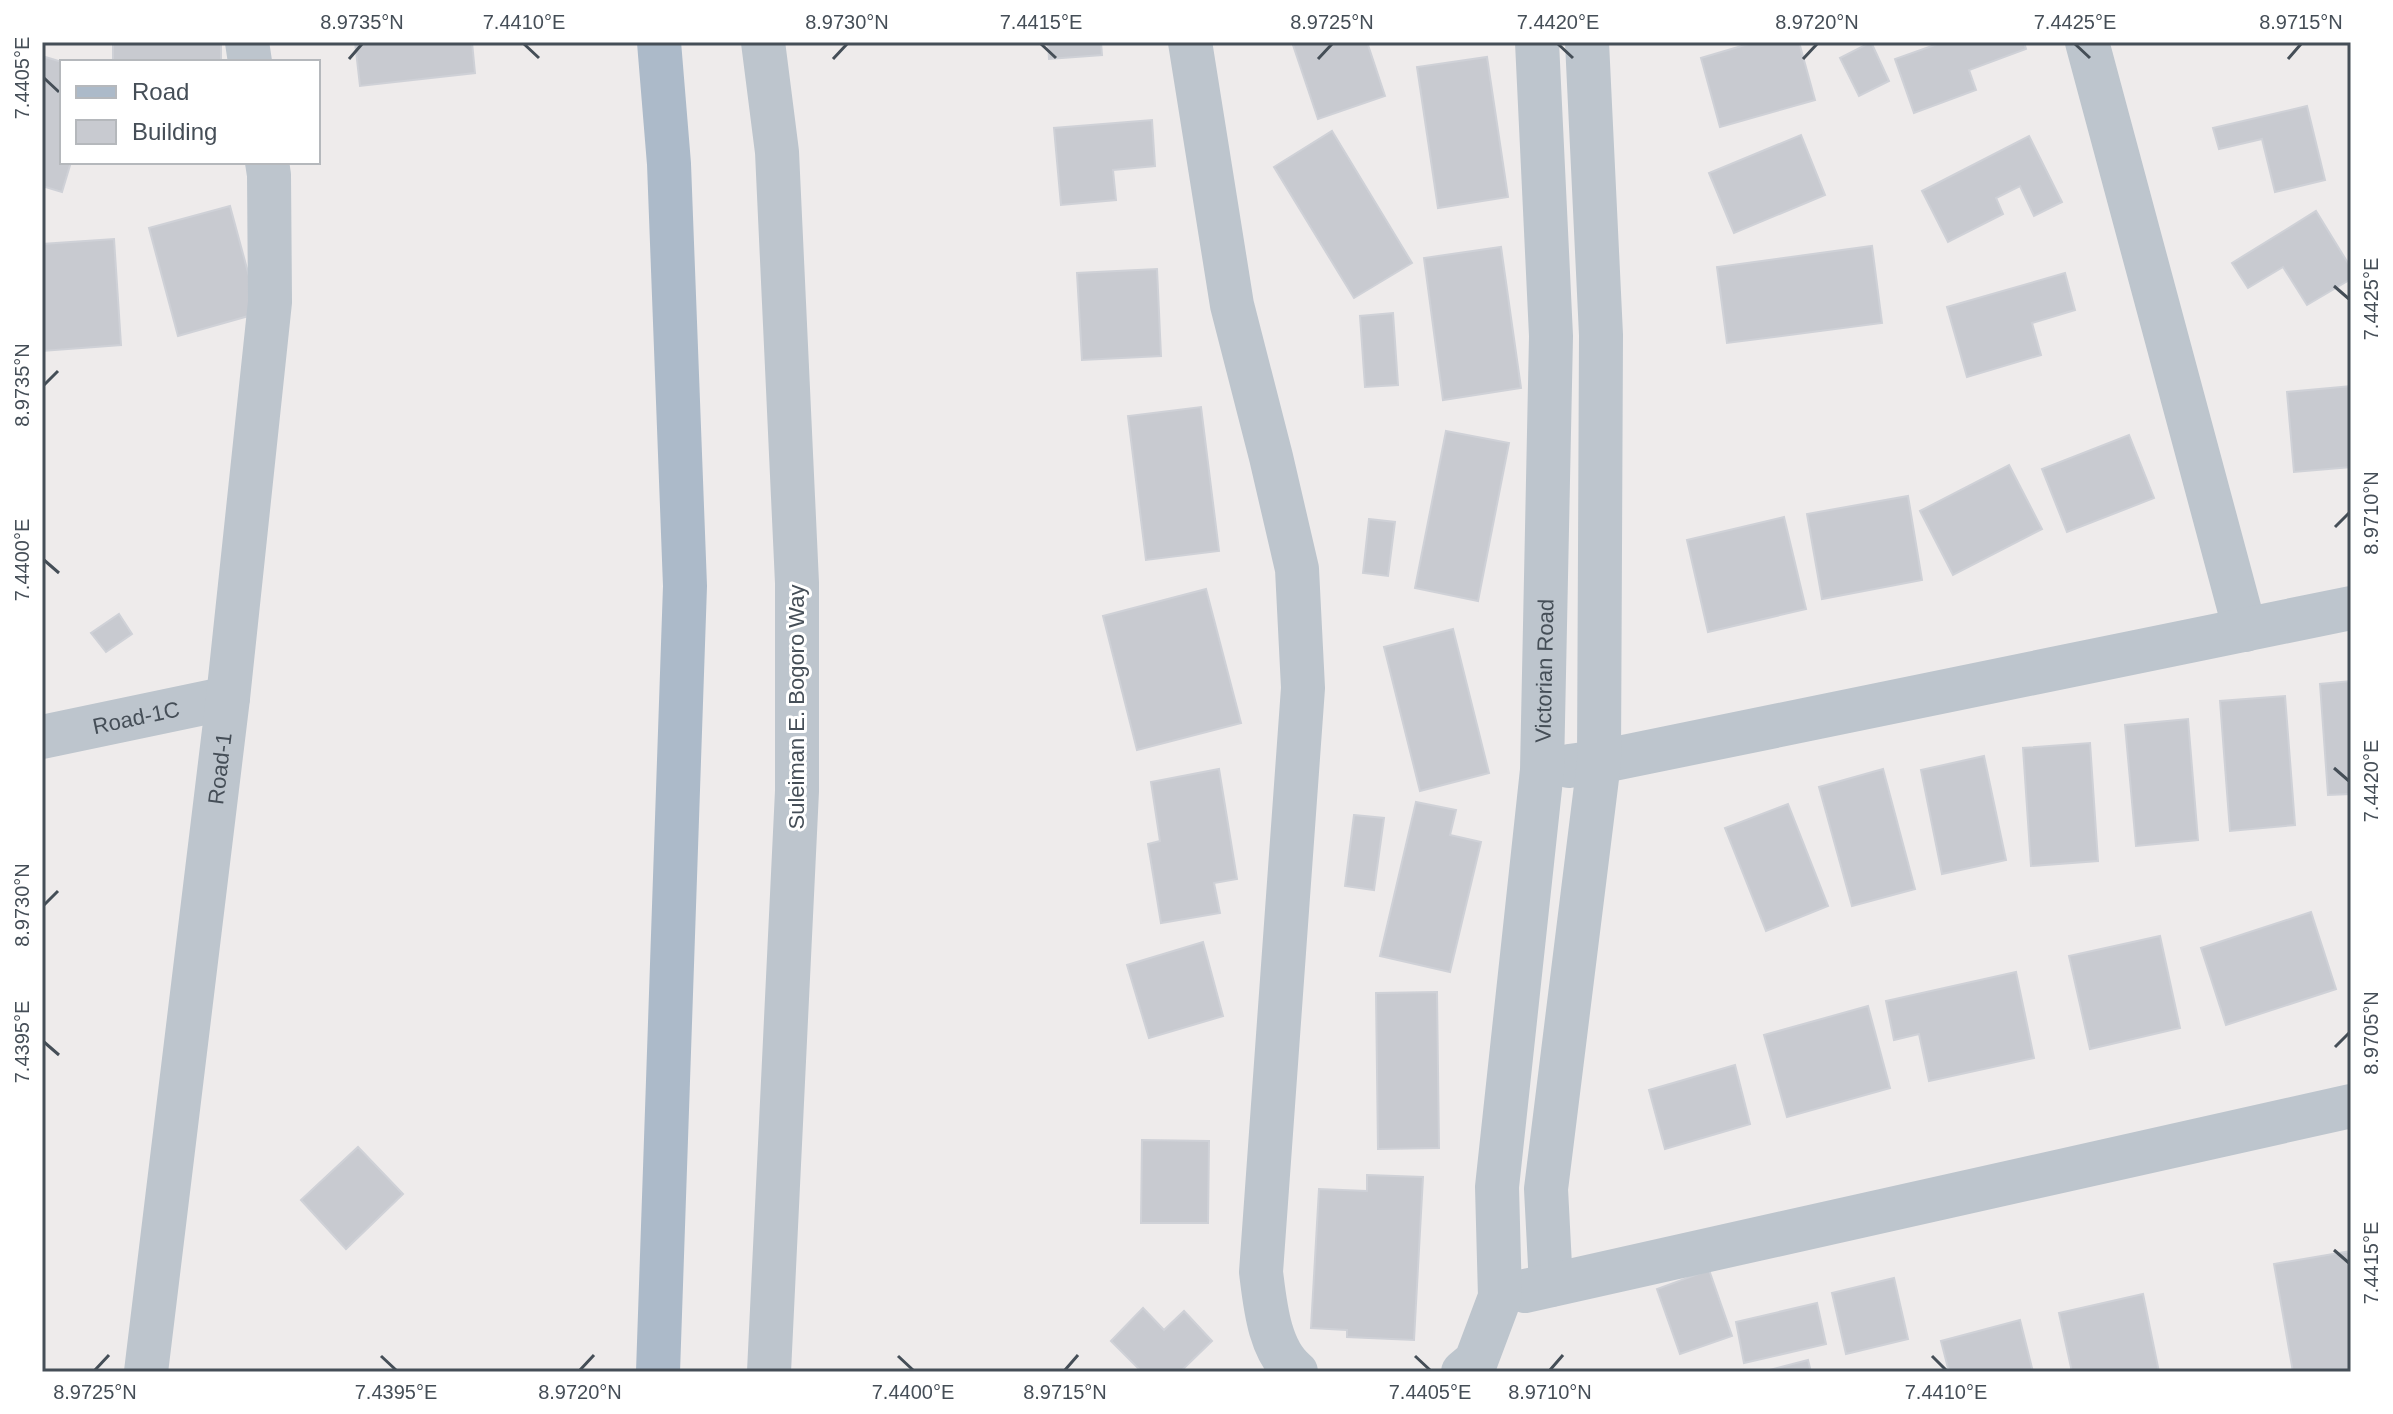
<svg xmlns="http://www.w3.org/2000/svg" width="2393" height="1414" viewBox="0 0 2393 1414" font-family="Arial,sans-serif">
<rect width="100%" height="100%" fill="#eeebeb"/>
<g fill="#c8cad0" stroke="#cfd1d7" stroke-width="2">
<rect x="113" y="42" width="108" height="20"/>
<path d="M355,42h117l3,31 -115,13z"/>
<path d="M1048,42h53l1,13 -53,4z"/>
<path d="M1292,42h75l18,54 -67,23z"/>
<path d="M1755,42h44l16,58 -95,27 -19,-69z"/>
<path d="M1871,42l18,39 -30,15 -19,-38z"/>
<path d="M1943,42h81l2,7 -57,21 7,20 -62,23 -19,-54z"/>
<path d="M42,56l20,6v100h9l-9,30 -20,-6z"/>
<path d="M1487,57l21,140 -70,11 -21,-141z"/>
<path d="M2307,106l18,74 -50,12 -13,-53 -43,10 -6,-21z"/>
<path d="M1152,120l3,46 -42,4 3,30 -55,5 -7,-77z"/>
<path d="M1332,131l80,132 -58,35 -80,-131z"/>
<path d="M1801,135l24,60 -91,38 -25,-60z"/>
<path d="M2029,136l33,66 -28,14 -14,-30 -24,12 7,16 -55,28 -26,-51z"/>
<path d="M230,206l29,107 -81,23 -29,-108z"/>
<path d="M2316,211l35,57v11l-44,26 -24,-38 -35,21 -16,-25z"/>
<path d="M114,239l7,106 -79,6v-107z"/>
<path d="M1872,246l10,77 -155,20 -10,-76z"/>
<path d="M1501,247l20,141 -78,12 -19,-142z"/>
<path d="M1157,269l4,87 -79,4 -5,-87z"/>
<path d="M2065,273l10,37 -43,13 9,32 -74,22 -20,-70z"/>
<path d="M1393,313l5,72 -33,2 -5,-71z"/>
<path d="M2351,386v81l-57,5 -7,-80z"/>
<path d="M1201,407l18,144 -73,9 -18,-144z"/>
<path d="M1446,431l63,12 -31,158 -63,-13z"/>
<path d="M2129,435l25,63 -87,34 -25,-63z"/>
<path d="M2009,465l33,64 -89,46 -33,-64z"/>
<path d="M1908,496l14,84 -100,19 -15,-85z"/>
<path d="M1784,517l22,92 -98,23 -21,-92z"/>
<path d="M1369,519l26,3 -7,54 -25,-3z"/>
<path d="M1206,589l35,134 -104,27 -34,-134z"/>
<path d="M119,614l13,20 -26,18 -15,-19z"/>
<path d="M1453,629l36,144 -69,18 -36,-144z"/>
<path d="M2351,681v113l-23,1 -8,-111z"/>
<path d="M2285,696l10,129 -65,6 -10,-130z"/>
<path d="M2188,719l10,121 -62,6 -11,-121z"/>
<path d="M2090,743l8,118 -67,5 -8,-118z"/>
<path d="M1984,756l22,104 -64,14 -21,-104z"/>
<path d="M1219,769l18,110 -23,4 6,30 -59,10 -13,-79 12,-3 -9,-59z"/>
<path d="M1883,769l32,120 -63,17 -33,-119z"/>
<path d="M1416,802l40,8 -6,25 31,7 -31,130 -70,-16z"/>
<path d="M1788,804l40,102 -62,25 -41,-103z"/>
<path d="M1354,815l30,3 -10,72 -29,-4z"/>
<path d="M2311,912l25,77 -110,36 -25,-77z"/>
<path d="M2160,936l20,92 -90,21 -21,-93z"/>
<path d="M1203,942l20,74 -74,22 -22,-73z"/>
<path d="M2016,972l18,86 -105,23 -10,-47 -25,6 -8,-39z"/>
<path d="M1437,992l2,156 -61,1 -2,-156z"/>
<path d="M1868,1006l22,82 -103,29 -23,-82z"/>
<path d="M1735,1065l15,59 -85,25 -16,-59z"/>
<path d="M1142,1140l67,1 -1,82h-67z"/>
<path d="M358,1147l45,47 -57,55 -45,-49z"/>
<path d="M1367,1175l56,2 -9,163 -67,-3v-7l-36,-2 8,-139 48,2z"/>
<path d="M2351,1251v121h-58l-19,-108z"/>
<path d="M1709,1270l23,66 -52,18 -23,-65z"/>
<path d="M1894,1278l14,61 -62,15 -14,-61z"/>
<path d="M2143,1294l16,78h-87l-13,-59z"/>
<path d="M1817,1303l9,41 -82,19 -8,-41z"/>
<path d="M1143,1308l21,22 20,-19 28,30 -32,31h-38l-31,-31z"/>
<path d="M2020,1320l13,52h-84l-8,-31z"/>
<path d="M1808,1360l3,12h-49z"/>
</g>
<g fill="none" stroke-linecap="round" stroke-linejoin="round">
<g stroke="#bdc5cd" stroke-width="44">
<path d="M247,42l3,20"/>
<path d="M763,42l14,110 20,431v208l-28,581"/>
<path d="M1190,42l42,263 39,152 26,112 6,119 -42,584c4,32 8,79 35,100"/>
<path d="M2087,42l158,588"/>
<path id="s1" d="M42,737l186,-39"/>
<path d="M1569,766l30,-4 752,-154"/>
<path d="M1551,1285l-5,-96 53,-427 2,-427 -14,-293"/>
<path d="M1525,1291l826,-185"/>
<path id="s2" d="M146,1372l82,-674 42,-396 -1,-127 -2,-13"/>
<path id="s3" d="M1463,1372l13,-11 24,-64 -3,-110 45,-417 9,-434 -14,-294"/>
</g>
<path stroke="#acbac9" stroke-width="44" d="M658,1372l27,-786 -16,-422 -10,-122"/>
</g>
<path fill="none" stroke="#454e57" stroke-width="3" d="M524,44l15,14M1041,44l15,14M1558,44l15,14M2075,44l15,14M349,59l13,-15M833,59l14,-15M1318,59l14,-15M1803,59l14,-15M2288,59l13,-15M44,78l15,14M2334,286l15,13M44,385l14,-14M2335,527l14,-14M44,560l15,13M2334,768l15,13M44,905l14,-14M44,1042l15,13M2335,1047l14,-14M2334,1250l15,13M381,1356l15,14M898,1356l15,14M1415,1356l15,14M1932,1356l14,14M95,1370l14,-15M580,1370l14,-15M1065,1370l13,-15M1550,1370l13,-15"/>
<g text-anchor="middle" stroke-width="6" stroke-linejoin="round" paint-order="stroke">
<g font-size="22" fill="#454e57" stroke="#fff">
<text dy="8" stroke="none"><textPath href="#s3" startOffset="714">Victorian Road</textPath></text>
<text transform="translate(796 707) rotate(-90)" y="8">Suleiman E. Bogoro Way</text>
<text dy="8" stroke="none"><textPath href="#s1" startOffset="96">Road-1C</textPath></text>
<text dy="8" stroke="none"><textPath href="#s2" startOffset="608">Road-1</textPath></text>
</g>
</g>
<rect width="2393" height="1414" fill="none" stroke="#ffffff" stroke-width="88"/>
<rect x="60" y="60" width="260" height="104" fill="#ffffff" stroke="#b5b8bc" stroke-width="2"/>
<rect x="76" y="86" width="40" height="12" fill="#acbac9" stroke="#b5b8bc" stroke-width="2"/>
<text x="132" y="100" font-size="24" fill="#454e57">Road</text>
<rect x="76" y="120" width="40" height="24" fill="#c8cad0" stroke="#b5b8bc" stroke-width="2"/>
<text x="132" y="140" font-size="24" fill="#454e57">Building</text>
<rect x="44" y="44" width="2305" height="1326" fill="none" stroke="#454e57" stroke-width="3"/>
<g font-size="20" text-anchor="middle" fill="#454e57">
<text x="362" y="29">8.9735°N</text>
<text x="524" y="29">7.4410°E</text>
<text x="847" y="29">8.9730°N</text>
<text x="1041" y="29">7.4415°E</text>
<text x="1332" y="29">8.9725°N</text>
<text x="1558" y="29">7.4420°E</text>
<text x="1817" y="29">8.9720°N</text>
<text x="2075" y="29">7.4425°E</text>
<text x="2301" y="29">8.9715°N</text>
<text transform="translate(22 78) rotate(-90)" y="7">7.4405°E</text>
<text transform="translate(2371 299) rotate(-90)" y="7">7.4425°E</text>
<text transform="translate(22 385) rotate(-90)" y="7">8.9735°N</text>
<text transform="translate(2371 513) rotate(-90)" y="7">8.9710°N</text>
<text transform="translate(22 560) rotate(-90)" y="7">7.4400°E</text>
<text transform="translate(2371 781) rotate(-90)" y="7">7.4420°E</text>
<text transform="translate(22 905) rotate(-90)" y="7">8.9730°N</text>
<text transform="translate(2371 1033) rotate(-90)" y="7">8.9705°N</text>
<text transform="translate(22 1042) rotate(-90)" y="7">7.4395°E</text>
<text transform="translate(2371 1263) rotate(-90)" y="7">7.4415°E</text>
<text x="95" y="1399">8.9725°N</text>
<text x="396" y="1399">7.4395°E</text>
<text x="580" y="1399">8.9720°N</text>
<text x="913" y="1399">7.4400°E</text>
<text x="1065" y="1399">8.9715°N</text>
<text x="1430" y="1399">7.4405°E</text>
<text x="1550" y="1399">8.9710°N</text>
<text x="1946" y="1399">7.4410°E</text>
</g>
</svg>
